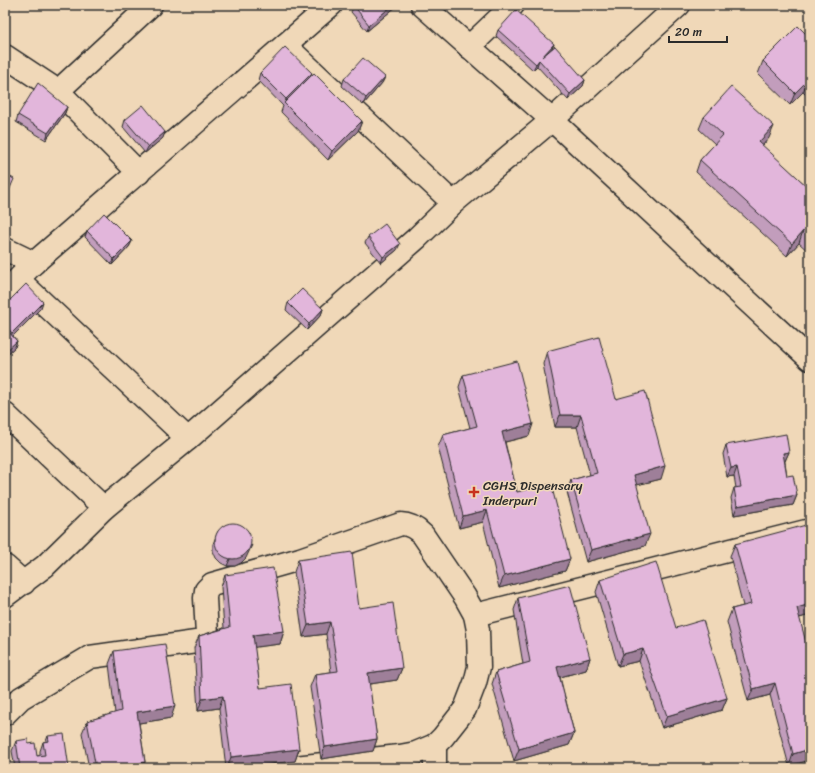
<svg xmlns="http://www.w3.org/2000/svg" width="815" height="773" viewBox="0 0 815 773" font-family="Sriracha,sans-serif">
<rect width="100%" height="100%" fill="#f0d8b8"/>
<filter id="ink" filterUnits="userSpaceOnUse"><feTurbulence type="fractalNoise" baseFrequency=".025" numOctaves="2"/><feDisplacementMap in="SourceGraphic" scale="8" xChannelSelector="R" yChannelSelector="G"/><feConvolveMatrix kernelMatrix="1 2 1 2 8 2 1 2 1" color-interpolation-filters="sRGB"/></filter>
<g filter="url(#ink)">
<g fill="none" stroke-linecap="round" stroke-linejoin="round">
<g stroke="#2b2b2b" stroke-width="25">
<g id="street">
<path d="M422,5l130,115 258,239"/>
<path d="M285,45l168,158"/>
<path d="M469,47l44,-42"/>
<path d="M5,56l53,35"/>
<path d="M139,173l-81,-82 93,-86"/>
<path d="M5,249l29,14"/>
<path d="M21,282l167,157"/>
<path d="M5,292l29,-29 297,-258"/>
<path d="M5,414l99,94"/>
<path d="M5,566l19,17"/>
<path d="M5,596l40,-30 59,-58 84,-69 229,-201 36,-35 99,-83 127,-115"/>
<path d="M475,615l335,-85"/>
<path d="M5,714l16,-16 69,-41 113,-16 4,-6 -2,-37 1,-8 6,-6 88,-25 101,-35c9,0 16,5 22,11l42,62 10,18 3,15 1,37 -4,16 -10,26 -22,28 -8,8 -19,8 -16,3 -115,12"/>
<path d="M435,745v23"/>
</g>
</g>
<use href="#street" stroke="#f0d8b8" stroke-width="22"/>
</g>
<g fill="#c29dbc" stroke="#2b2b2b">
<path d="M398,5l-31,26 -16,-19 3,-6z"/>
<path d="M498,30l56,14 -2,4 33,32 -2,6 -15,14 -31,-34 -4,4 -37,-34z"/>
<path d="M810,38v61l-7,-7 -13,13 -32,-31 5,-13z"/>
<path d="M260,73l50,4 52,44 -4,10 -30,29 -47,-48 2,-6 -25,-26z"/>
<path d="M385,77l-3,6 -19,22 -21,-19 2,-7z"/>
<path d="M67,107l-2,6 -19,27 -30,-18 2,-7z"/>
<path d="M704,117l65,21 -7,8 48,43v64l-11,-10 -12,13 -91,-84 4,-12 15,-16 -16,-15z"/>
<path d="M125,120l38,18 -18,15 -22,-26z"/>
<path d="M87,231l45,10 -3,6 -17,18 -27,-28z"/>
<path d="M368,237l29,13 -16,13 -16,-20z"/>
<path d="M288,303l35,6 -2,6 -14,15 -21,-20z"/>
<path d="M5,305l36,3 -28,28 4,5 -2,6 -10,9z"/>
<path d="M547,351l69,48 45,80 -25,6 9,61 -59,16 -19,-70 4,-12 19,-5 -13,-48h-22l-12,-63z"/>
<path d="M463,375l66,61 -24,6 12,50 53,67 -5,12 -66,17 -16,-66 -24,6 -21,-81 5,-12 27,-7 -11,-41z"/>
<path d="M726,445l63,7 -4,9v1l2,14 10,19 -4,10 -59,10 -3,-17 3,-10h2l-2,-12 -7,1 -4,-23z"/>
<path d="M218,531l28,27 -5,5 -6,3h-8l-6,-3 -5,-5 -3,-7v-7z"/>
<path d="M810,539v76l-11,3 11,40v102l-21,6 -19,-71 -22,6 -21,-79 5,-13 11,-3 -13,-50 5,-12z"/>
<path d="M298,560l61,48 43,60 -5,12 -28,4 8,55 -4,12 -52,8 -11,-72 5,-13 16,-2 -5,-38 -23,3 -9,-65z"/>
<path d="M225,575l59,56 -4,13 -26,3 6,41 39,61 -4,12 -56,7h-13l-7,-60 -21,3 -4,-63 5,-12 25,-8 -3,-41z"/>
<path d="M600,580l76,48 51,70 -5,12 -60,18 -23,-67 -21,5 -22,-74z"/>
<path d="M518,598l72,60 -4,12 -26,7 14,56 -5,12 -55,16 -22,-77 4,-12 27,-8 -9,-54z"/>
<path d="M114,651l57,67 -32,5 6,39 -3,6h-53l-7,-35 5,-12 28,-8 -6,-49z"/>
<path d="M48,736l21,32h-54l-3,-17 4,-10 12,3 9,12 3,-1v-4l3,-9 3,-1z"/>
</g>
<g fill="#9e7f99" stroke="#2b2b2b">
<path d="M393,5h5l-31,26 2,-6z"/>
<path d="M554,44l-3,6 -9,7z"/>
<path d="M539,60l-2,6 -4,4 3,-6z"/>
<path d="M312,73l-3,6 -24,24 1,-4z"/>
<path d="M385,77l-3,6 -19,22 3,-7z"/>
<path d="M585,80l-2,6 -15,14 2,-6z"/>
<path d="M808,80l-5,12 -13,13 5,-12z"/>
<path d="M67,107l-2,6 -19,27 2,-7z"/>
<path d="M362,121l-4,10 -30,29 4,-9z"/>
<path d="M774,126l-5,12 -15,17 5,-13z"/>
<path d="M165,132l-2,6 -18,15 3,-6z"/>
<path d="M803,231l-4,12 -12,13 5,-12z"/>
<path d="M132,241l-3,6 -17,18 2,-6z"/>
<path d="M400,244l-3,6 -16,13 2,-6z"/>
<path d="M43,302l-2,6 -31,31 2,-6z"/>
<path d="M323,309l-2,6 -14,15 2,-6z"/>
<path d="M17,341l-2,6 -10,9v-4z"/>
<path d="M560,415h21l-4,12h-22z"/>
<path d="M533,424l-4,12 -32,8 5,-12z"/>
<path d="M789,452l-4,9 -5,1 3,-9z"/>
<path d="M665,466l-4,13 -32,8 5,-12z"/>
<path d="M737,467l-3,9 -7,1 4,-9z"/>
<path d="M797,495l-4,10 -59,10 3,-9z"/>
<path d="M487,510l-4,12 -24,6 4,-12z"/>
<path d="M650,534l-5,12 -59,16 5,-12z"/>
<path d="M252,545l-6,13 -5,5 -6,3h-8l3,-7z"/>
<path d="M570,559l-5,12 -66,17 5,-12z"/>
<path d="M810,604v11l-18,5 5,-12z"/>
<path d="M330,622l-4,12 -23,3 5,-12z"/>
<path d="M284,631l-4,13 -31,4 4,-13z"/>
<path d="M643,649l-4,12 -21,5 5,-12z"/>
<path d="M590,658l-4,12 -33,9 4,-12z"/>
<path d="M402,668l-5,12 -34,5 5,-12z"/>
<path d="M775,683l-5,12 -22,6 5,-12z"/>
<path d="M223,696l-4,12 -21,3 4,-12z"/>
<path d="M727,698l-5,12 -60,18 5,-12z"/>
<path d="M175,706l-4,12 -38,6 4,-12z"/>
<path d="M574,733l-5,12 -55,16 5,-12z"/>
<path d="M377,739l-4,12 -52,8 4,-12z"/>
<path d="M299,749l-4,12 -56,7h-12l4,-11z"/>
<path d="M810,749v11l-21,6 4,-12z"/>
<path d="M145,762l-3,6h-20z"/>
</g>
<g fill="#e2b6db" stroke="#2b2b2b">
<path d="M354,5h39l-24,20 -15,-19z"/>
<path d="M516,10l38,34 -12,13 13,-11 30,34 -15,14 -31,-34 -3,4 -38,-34z"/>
<path d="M798,26l12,12v44l-2,-2 -13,13 -32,-32z"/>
<path d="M285,47l27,26 -26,26 -26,-26z"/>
<path d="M363,58l22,19 -19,21 -22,-19z"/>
<path d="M314,73l48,48 -30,30 -48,-48z"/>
<path d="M38,83l29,24 -19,26 -30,-18z"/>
<path d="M731,87l43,39 -15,16 51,47v48l-7,-6 -11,13 -92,-84 23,-25 -19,-18z"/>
<path d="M143,105l22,27 -17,15 -23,-27z"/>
<path d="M5,174l9,5 -9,21z"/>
<path d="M104,213l28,28 -18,18 -27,-28z"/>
<path d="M385,224l15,20 -17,13 -15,-20z"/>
<path d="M26,284l17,18 -31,31 -7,-8v-20z"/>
<path d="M302,289l21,20 -14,15 -21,-21z"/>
<path d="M5,328l12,13 -12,11z"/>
<path d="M599,337l17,62 29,-8 20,75 -31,9 16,59 -59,16 -20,-70 26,-7 -16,-58h-21l-13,-64z"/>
<path d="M517,361l16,63 -31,8 15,60 34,-8 19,75 -66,17 -17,-66 -24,6 -20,-81 34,-9 -14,-51z"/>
<path d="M786,434l3,18 -6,1 4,23 6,-1 4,20 -60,11 -3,-18 7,-1 -4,-20 -6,1 -5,-23z"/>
<circle cx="233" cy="541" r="18"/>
<path d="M806,525l4,14v65l-13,4 13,50v91l-17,5 -18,-71 -22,6 -21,-80 19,-5 -16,-60z"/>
<path d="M352,552l7,56 34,-5 9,65 -34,5 9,66 -52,8 -10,-73 23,-3 -8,-49 -22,3 -10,-65z"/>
<path d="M656,562l20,66 27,-8 24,78 -60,18 -24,-67 -20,5 -23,-74z"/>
<path d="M273,568l11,63 -31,4 7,53 31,-4 8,65 -68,8 -8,-61 -21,3 -3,-63 31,-9 -5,-52z"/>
<path d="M570,585l20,73 -33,9 17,66 -55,16 -23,-77 34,-10 -12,-64z"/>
<path d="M165,644l10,62 -38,6 8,50 -23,6h-26l-9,-47 34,-10 -7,-60z"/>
<path d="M64,734l5,34h-49l-4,-27 12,-2v5l7,-1 2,13 8,-1 -2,-13 6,-1 -1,-5z"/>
</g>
</g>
<path fill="#c8321e" stroke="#f0d8b8" stroke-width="1.5" d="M472 486h4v4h4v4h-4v4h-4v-4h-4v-4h4z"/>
<g text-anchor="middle" stroke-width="3" stroke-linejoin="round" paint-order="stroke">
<g font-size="13" fill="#2b2b2b" stroke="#f0d8b8" text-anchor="start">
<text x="483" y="490">CGHS Dispensary<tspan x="483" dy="15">Inderpuri</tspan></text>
</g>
</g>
<rect width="815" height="773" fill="none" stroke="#f0d8b8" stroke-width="20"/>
<rect x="10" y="10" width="795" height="753" fill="none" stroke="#2b2b2b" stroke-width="1.5" filter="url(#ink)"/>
<path d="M669 36v6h58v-6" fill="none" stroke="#2b2b2b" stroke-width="2"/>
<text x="675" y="36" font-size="12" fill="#2b2b2b" stroke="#f0d8b8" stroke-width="3" paint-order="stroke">20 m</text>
</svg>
